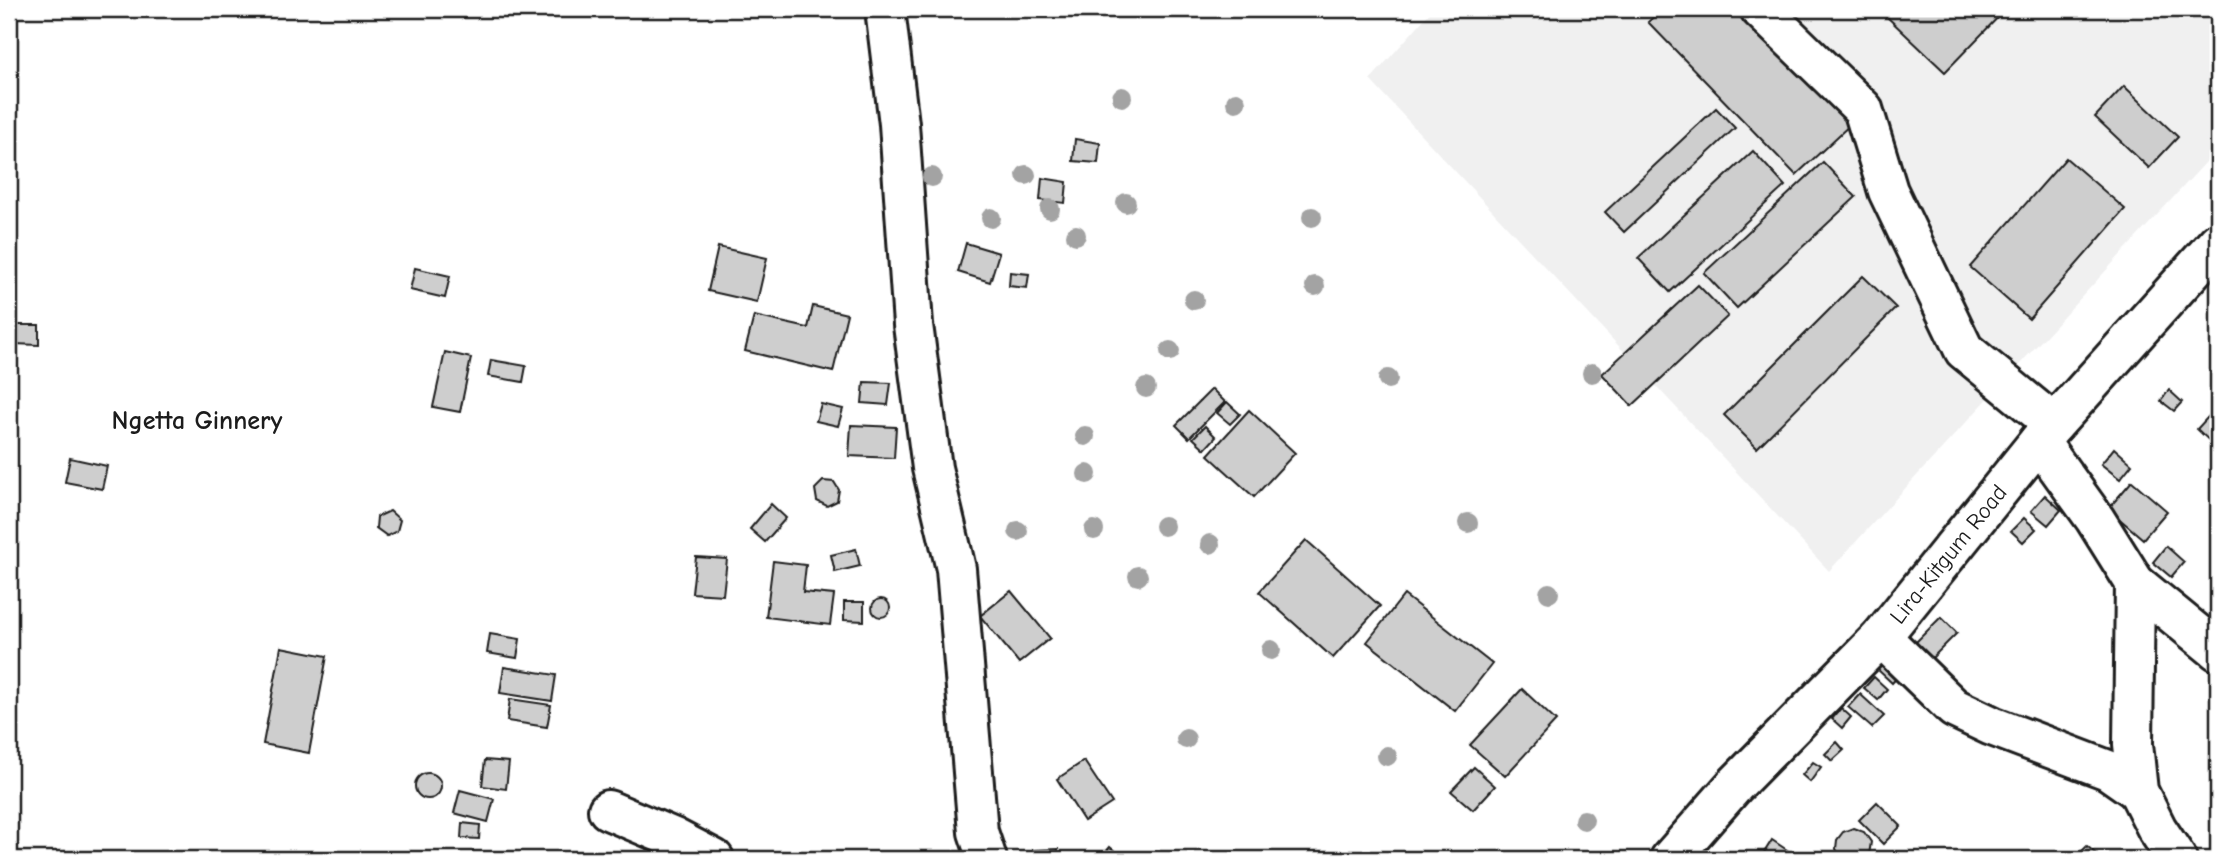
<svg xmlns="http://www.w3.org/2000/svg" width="2227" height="868" viewBox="0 0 2227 868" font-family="'Comic Neue',sans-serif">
<rect width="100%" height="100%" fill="#fff"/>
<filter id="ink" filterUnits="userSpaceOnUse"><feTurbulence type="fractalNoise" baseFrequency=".0143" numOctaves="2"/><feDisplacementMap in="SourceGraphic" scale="14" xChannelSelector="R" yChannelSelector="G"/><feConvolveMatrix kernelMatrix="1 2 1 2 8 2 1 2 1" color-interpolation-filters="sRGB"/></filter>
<g filter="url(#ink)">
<path fill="#f0f0f0" d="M1433,9h785v140l-389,422 -459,-491z"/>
<g fill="#cecece" stroke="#1c1c1c" stroke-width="2">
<path d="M1662,9h80l110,114 -56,52 -148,-153z"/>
<path d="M1891,9h115l-61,63 -60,-57z"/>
<path d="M2124,86l54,51 -29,31 -54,-51z"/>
<path d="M1716,108l19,20 -111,104 -19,-20z"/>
<path d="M1075,139l25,4 -2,20 -25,-2z"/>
<path d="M1753,151l32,35 -115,106 -32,-34z"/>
<path d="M2066,158l59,51 -96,110 -59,-52z"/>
<path d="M1823,162l33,35 -119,111 -33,-35z"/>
<path d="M1042,178l25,4 -2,21 -25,-3z"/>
<path d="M966,243l33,10 -9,29 -32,-10z"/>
<path d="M718,247l49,11 -10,44 -49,-11z"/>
<path d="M415,268l35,8 -5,22 -35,-8z"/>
<path d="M1010,272l19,2 -2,14 -18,-2z"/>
<path d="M1863,276l33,32 -139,140 -33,-33z"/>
<path d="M1698,285l30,31 -96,90 -30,-32z"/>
<path d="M813,306l34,8 -14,58 -88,-21 9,-35 54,12z"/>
<path d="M14,325h25v20l-25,-1z"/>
<path d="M445,352l26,6 -11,54 -27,-5z"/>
<path d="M491,360l35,6 -3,16 -35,-6z"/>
<path d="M864,382l27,1 -3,22 -26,-2z"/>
<path d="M1212,389l13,13 -36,36 -13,-13z"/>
<path d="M2169,390l13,12 -8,9 -13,-10z"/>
<path d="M1227,402l13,12 -10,10 -13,-11z"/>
<path d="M821,404l22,5 -5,17 -22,-5z"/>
<path d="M2218,406v43l-21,-20z"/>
<path d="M1249,410l46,43 -41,44 -46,-42z"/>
<path d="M851,425l45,2 -2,31 -45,-2z"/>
<path d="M1205,426l11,11 -11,12 -12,-11z"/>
<path d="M2114,448l18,16 -12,15 -19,-15z"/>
<path d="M70,458l37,8 -5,23 -37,-7z"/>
<path d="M823,481l11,1 5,8 -2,11 -10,5 -10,-5 -2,-12z"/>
<path d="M2132,481l35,30 -24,28 -35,-30z"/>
<path d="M2045,495l16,15 -13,15 -17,-14z"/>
<path d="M771,504l15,14 -21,24 -15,-13z"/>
<path d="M390,511l10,9 -3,11 -10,5 -11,-8 1,-11z"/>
<path d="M2024,518l12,11 -13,13 -12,-11z"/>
<path d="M1306,540l74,66 -47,52 -74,-66z"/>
<path d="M2166,546l18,16 -13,15 -18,-15z"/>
<path d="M856,549l4,17 -25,6 -4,-17z"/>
<path d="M696,557l31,2 -4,36 -31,-2z"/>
<path d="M773,561l33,4 -3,27 31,3 -4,30 -64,-8z"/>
<path d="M1011,591l39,47 -31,25 -39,-47z"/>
<path d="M1404,595l88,69 -37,47 -88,-69z"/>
<circle cx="881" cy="608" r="9"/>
<path d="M844,602h20v19l-20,-1z"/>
<path d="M1941,617l16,16 -32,32 -16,-16z"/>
<path d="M490,634l30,5 -3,19 -30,-5z"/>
<path d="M281,647l46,9 -18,97 -46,-9z"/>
<path d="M1889,656l15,14 -12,13 -15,-14z"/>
<path d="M504,667l52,8 -4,26 -52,-8z"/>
<path d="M1874,677l13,12 -9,11 -14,-12z"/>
<path d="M1522,689l34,32 -51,55 -35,-31z"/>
<path d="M1860,694l24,22 -12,12 -24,-21z"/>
<path d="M510,699l41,6 -4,22 -40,-6z"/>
<path d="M1841,708l10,9 -9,11 -10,-9z"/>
<path d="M1837,742l7,8 -12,11 -7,-7z"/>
<path d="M485,760l24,2 -3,27 -24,-3z"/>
<path d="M1084,761l28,42 -28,18 -27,-42z"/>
<path d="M1813,762l8,5 -11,15 -8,-7z"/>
<path d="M1474,767l21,19 -22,24 -22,-19z"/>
<circle cx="428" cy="786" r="13"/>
<path d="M460,790l34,9 -6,23 -34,-9z"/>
<path d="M1877,802l24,24 -18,18 -24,-24z"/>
<path d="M462,823l18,2 -1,14 -18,-1z"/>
<path d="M1853,828l11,4 7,10 -2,13 -4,4h-23l-6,-10 1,-9 6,-8z"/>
<path d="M1772,840l24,16 -2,3h-34z"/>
<path d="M2087,846l15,13h-28z"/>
<path d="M1110,847l15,12h-25z"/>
<path d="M653,849l23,10h-24z"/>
<path d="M1058,849v10h-25v-9z"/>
<path d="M495,852l13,5 1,2h-26z"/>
<path d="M533,855l8,4h-22l2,-2z"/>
</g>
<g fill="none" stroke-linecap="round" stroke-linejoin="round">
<g stroke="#1c1c1c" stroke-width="44">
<g id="minor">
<path d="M885,9l14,115 14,201 19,143 24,101 22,263 9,27"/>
<path d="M1760,9l103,100 25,82 76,159 90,74"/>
<path d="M2039,441l56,78 40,64 83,68"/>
<path d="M2135,583l-2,161 5,47 19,38 20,30"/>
<path d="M1881,637l73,71 38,18 116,44 30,21"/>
<path d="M608,810l66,28 40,21"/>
</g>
</g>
<g stroke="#1c1c1c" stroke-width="44">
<path id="major" d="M1670,859l65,-74 146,-148 158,-196 179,-199"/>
</g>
<use href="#minor" stroke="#fff" stroke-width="38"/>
<use href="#major" stroke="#fff" stroke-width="38"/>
</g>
<g fill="#a3a3a3">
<circle cx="1122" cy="97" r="10"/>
<circle cx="1236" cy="102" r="10"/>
<circle cx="1026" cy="175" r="10"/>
<circle cx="932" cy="177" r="10"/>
<circle cx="1126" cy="203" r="10"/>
<circle cx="1050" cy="209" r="10"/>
<circle cx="1312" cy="217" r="10"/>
<circle cx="991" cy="218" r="10"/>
<circle cx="1076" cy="235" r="10"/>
<circle cx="1315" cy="286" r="10"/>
<circle cx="1194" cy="300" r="10"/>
<circle cx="1170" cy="351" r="10"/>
<circle cx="1592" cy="373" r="10"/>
<circle cx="1388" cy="379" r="10"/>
<circle cx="1146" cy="388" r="10"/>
<circle cx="1085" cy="436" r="10"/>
<circle cx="1087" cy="474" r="10"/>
<circle cx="1468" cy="523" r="10"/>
<circle cx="1164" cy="526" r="10"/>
<circle cx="1094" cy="530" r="10"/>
<circle cx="1018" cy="531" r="10"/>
<circle cx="1210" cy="544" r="10"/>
<circle cx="1138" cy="576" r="10"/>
<circle cx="1549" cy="593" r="10"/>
<circle cx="1271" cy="650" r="10"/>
<circle cx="1186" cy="739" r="10"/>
<circle cx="1387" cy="756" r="10"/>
<circle cx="1584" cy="820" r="10"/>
</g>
</g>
<g text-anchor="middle" stroke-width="5" stroke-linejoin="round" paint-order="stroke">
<g font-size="23" fill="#1c1c1c" stroke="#fff">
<text transform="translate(1948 554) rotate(-51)" y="8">Lira-Kitgum Road</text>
</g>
<g font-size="26" font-weight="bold" fill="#1c1c1c" stroke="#fff">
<text x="197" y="429">Ngetta Ginnery</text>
</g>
</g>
<rect width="2227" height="868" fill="none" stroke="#fff" stroke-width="35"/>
<rect x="18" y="18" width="2192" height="833" fill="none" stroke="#1c1c1c" stroke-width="2.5" filter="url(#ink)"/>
</svg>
